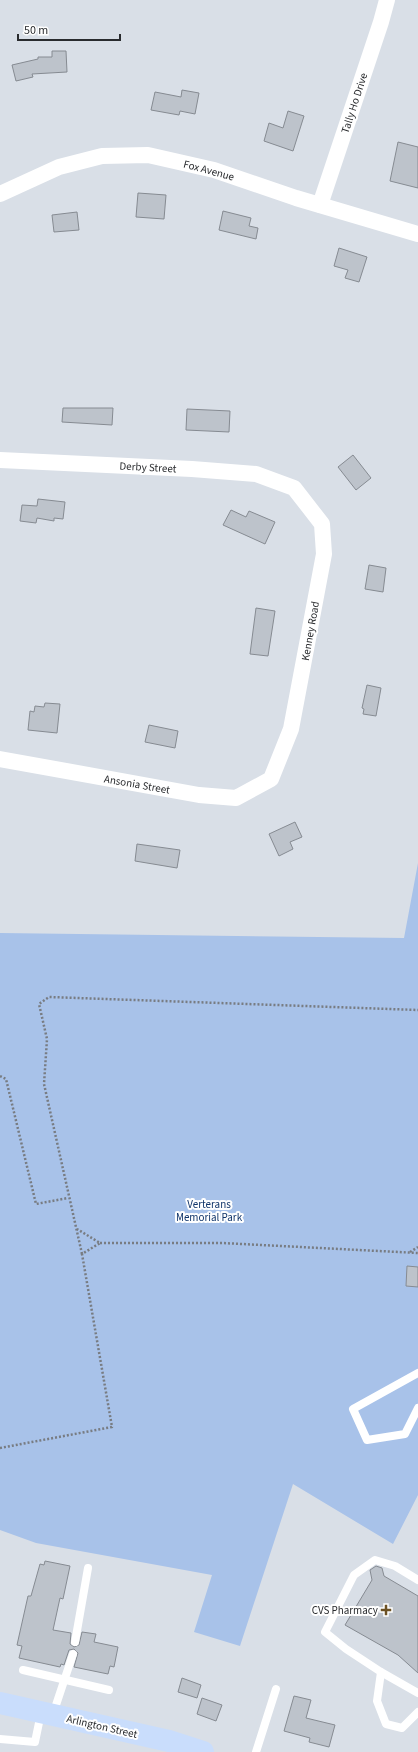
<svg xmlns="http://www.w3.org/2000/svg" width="418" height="1752" viewBox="0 0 418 1752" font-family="'Source Sans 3',sans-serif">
<rect width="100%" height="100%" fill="#d9dfe7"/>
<path fill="#a8c2e9" d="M418,863v632l-25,49 -100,-60 -53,162 -46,-14 18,-57 -176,-32 -36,-13v-597l404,5z"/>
<g fill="#bdc3cb" stroke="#868b92">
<path d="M52,51h14l1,21 -35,2 1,3 -17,4 -4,-16 26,-6v-2h14z"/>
<path d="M182,90l17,3 -4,21 -15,-3 -1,4 -28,-5 4,-18 26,5z"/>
<path d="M288,111l16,5 -11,35 -29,-10 5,-18 14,5z"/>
<path d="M398,142l20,5v41l-28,-7z"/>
<path d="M138,193l28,2 -2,24 -28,-2z"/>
<path d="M223,211l28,7 -2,8 9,2 -2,11 -37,-9z"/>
<path d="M77,212l2,18 -25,2 -2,-17z"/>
<path d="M339,248l28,9 -8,25 -14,-4 3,-8 -14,-4z"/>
<path d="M63,408h50l-1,17 -50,-3z"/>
<path d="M187,409l43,2 -1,21 -43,-2z"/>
<path d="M353,455l18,23 -15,12 -18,-23z"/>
<path d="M38,499l27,3 -2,17 -9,-1v3l-17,-3 -1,5 -16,-2 2,-16 15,1z"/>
<path d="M231,510l15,7 3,-6 26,11 -10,22 -42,-19z"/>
<path d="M369,565l17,3 -3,24 -18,-3z"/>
<path d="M256,608l19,3 -7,45 -18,-2z"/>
<path d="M367,685l14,3 -5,28 -13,-2 1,-5 -2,-1z"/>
<path d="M45,703l15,1 -3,29 -29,-3 2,-19 4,1 1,-6 9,1z"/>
<path d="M149,725l29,6 -3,17 -30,-6z"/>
<path d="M295,822l7,15 -12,5 3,7 -14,7 -10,-22z"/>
<path d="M137,844l43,6 -3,18 -42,-7z"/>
<path d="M407,1266l11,1v20l-12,-1z"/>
<path d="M45,1561l25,5 -7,33 -3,-1 -7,32 18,3 -1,11 4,3 5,-2 3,-13 14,2 -2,8 24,5 -4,20 -4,-1 -2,8 -34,-7 4,-14 -4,-4 -5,1 -5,15 -3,-1 -1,3 -41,-9 3,-12 -5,-1 11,-49h3l9,-32 4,1z"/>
<path d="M376,1566l6,2 2,8 34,20v77l-20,-18 -53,-30 27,-45 -2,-10z"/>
<path d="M182,1678l19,7 -4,13 -19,-6z"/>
<path d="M294,1696l17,4 -5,18 29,7 -6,22 -20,-5 1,-4 -26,-7z"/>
<path d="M202,1698l20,7 -6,16 -19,-7z"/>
</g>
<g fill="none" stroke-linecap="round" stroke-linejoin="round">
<g stroke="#787c82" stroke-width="2.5" stroke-dasharray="2 2" stroke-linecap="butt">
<path d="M0,1076l6,3 30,125 32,-6"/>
<path d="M100,1243h122l196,10"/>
<path d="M410,1252l8,-5"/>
<path d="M82,1254l-38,-170 3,-45 -8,-35 10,-7 369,13"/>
<path d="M0,1448l112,-21 -30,-173 18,-11 -23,-14"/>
</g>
<g stroke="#fff" stroke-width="8">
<path d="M418,1373l-65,36 14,31 38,-6 13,-26"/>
<path d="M418,1580l-23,-14 -20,-6 -21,15 -29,57 21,17 35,23 -4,29 9,23 16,4 16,-16"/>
<path d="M75,1642l13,-74"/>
<path d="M23,1670l86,20"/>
<path d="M381,1672l37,21"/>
<path d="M53,1714l20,-60"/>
<path d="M0,1739l35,3 6,-29"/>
<path d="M256,1752l20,-63"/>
</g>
<g stroke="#fff" stroke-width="16">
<path d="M0,194l59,-27 43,-11 46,-1 66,15 82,28 122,36"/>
<path d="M320,205l61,-183 6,-22"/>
<path d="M0,460l192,9 64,5 38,14 28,36 2,30 -33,175 -20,50 -35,19 -37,-3 -199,-36"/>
</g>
<path stroke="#c9ddfc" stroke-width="22" d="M0,1703l169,38 34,11"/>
</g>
<path fill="#6c5123" stroke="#fff" stroke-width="1.5" d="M384 1604h4v4h4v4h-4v4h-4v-4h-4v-4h4z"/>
<g text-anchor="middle" stroke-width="4" stroke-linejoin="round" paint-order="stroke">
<g font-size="11" fill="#292b2e" stroke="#fff">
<text transform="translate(354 103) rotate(-72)" y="4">Tally Ho Drive</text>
<text transform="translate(209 170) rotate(15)" y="4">Fox Avenue</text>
<text transform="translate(148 467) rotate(3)" y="4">Derby Street</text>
<text transform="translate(310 631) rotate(-80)" y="4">Kenney Road</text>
<text transform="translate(137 784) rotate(10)" y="4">Ansonia Street</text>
<text transform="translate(102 1726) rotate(13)" y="4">Arlington Street</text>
</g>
<g font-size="11" fill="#103469" stroke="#fff">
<text x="209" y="1208">Verterans<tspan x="209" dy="13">Memorial Park</tspan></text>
</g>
<g font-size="11" fill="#292b2e" stroke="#fff" text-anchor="end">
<text x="378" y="1614">CVS Pharmacy</text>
</g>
</g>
<path d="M18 34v6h102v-6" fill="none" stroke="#292b2e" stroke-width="2"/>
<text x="24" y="34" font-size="12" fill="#292b2e" stroke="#ffffff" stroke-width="3" paint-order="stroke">50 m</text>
</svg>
